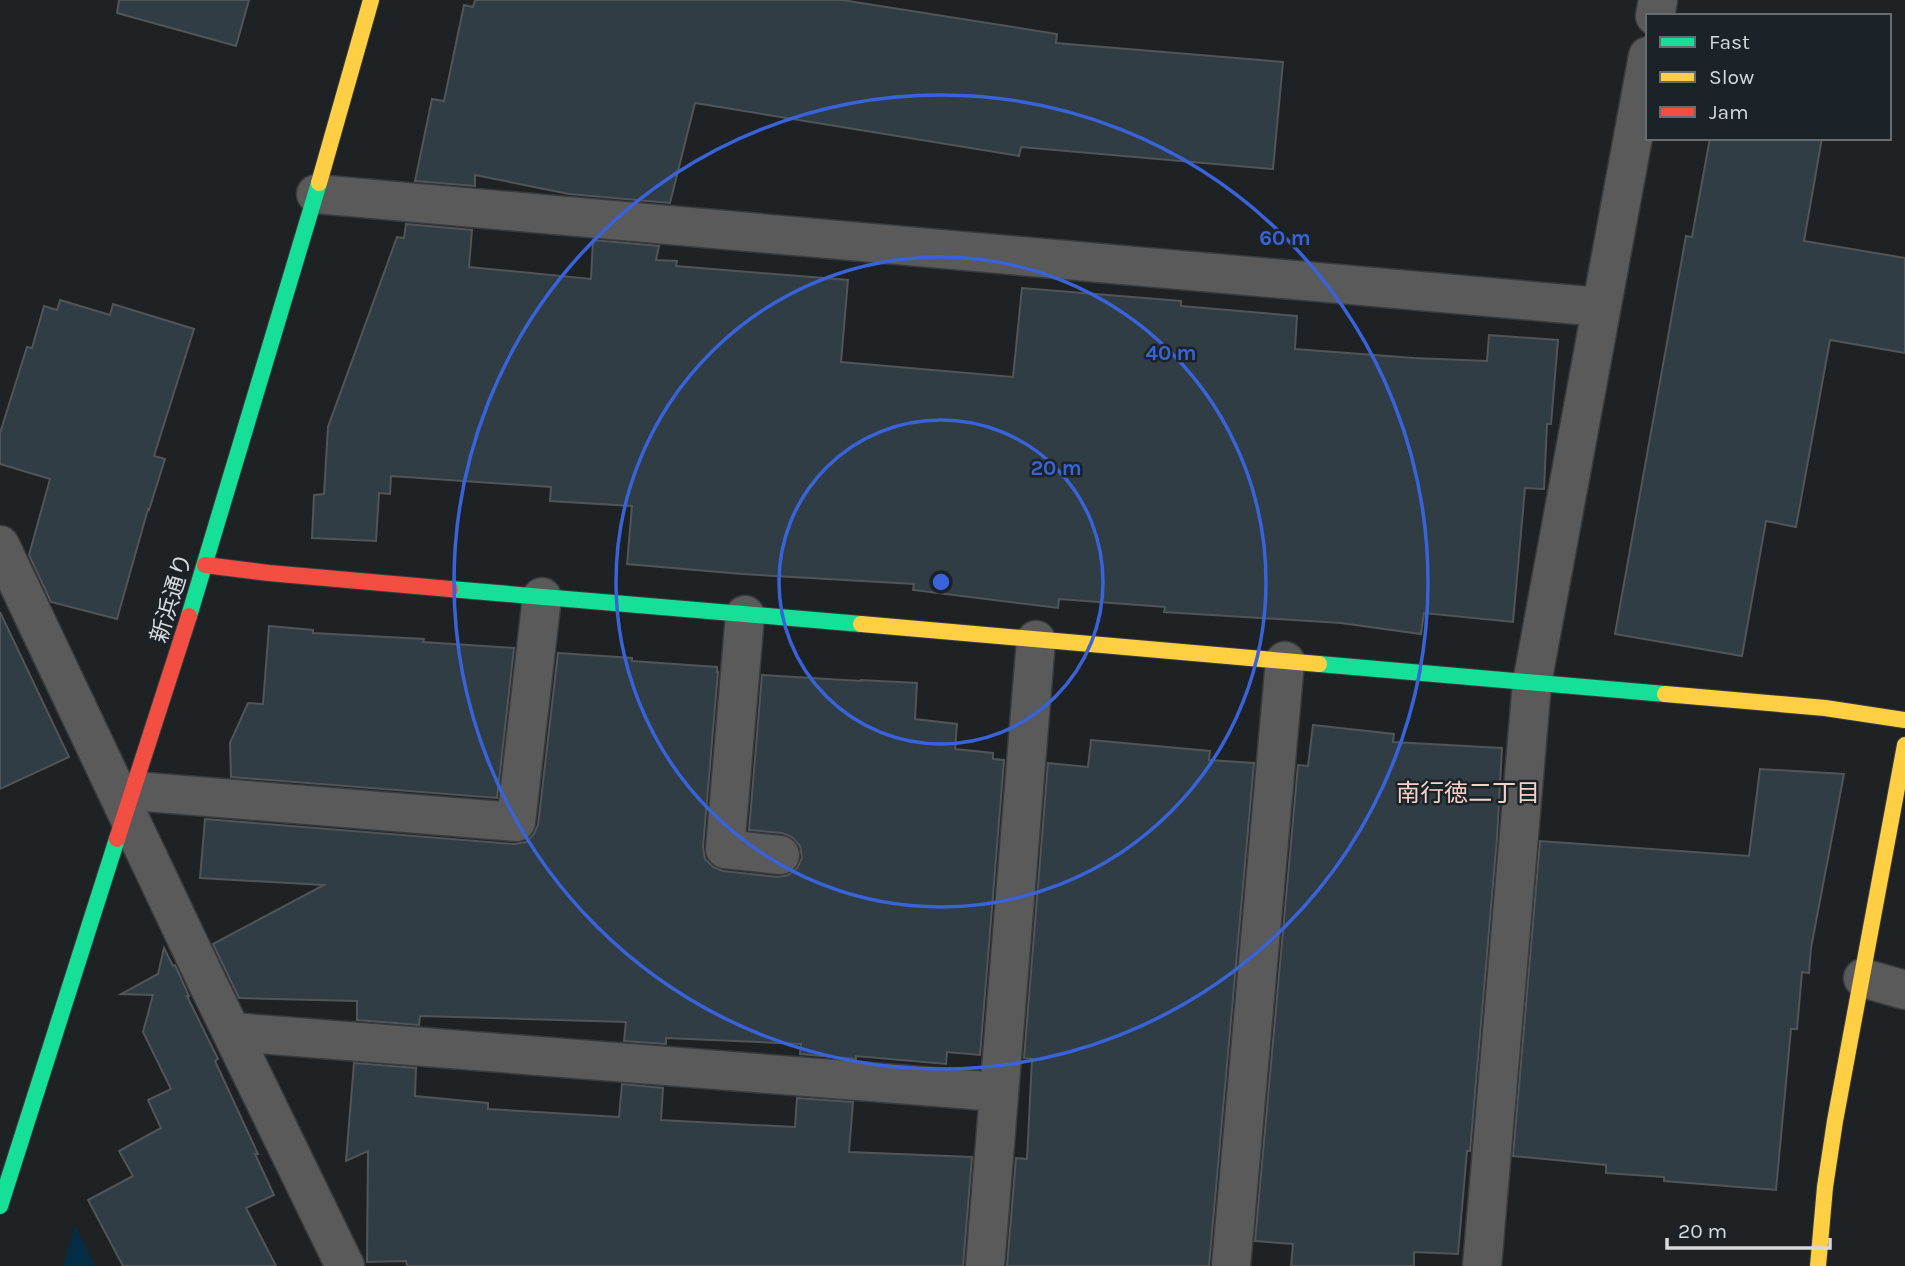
<svg xmlns="http://www.w3.org/2000/svg" width="1905" height="1266" viewBox="0 0 1905 1266" font-family="Karla,'Noto Sans JP',sans-serif">
<rect width="100%" height="100%" fill="#1f2225"/>
<path fill="#042d45" d="M75,1226l20,40h-32z"/>
<g fill="#303d45" stroke="#525557" stroke-width="2">
<path d="M119,0h130l-13,46 -119,-33z"/>
<path d="M475,0h367l215,34 -1,9 227,19 -10,107 -252,-22 -2,9 -324,-53 -25,100 -101,-9 -94,-19v11l-60,-5 17,-82 12,2 20,-96 9,2z"/>
<path d="M1710,138h112l-18,103 101,17v95l-75,-13 -34,187 -30,-6 -24,135 -127,-22 71,-398 6,1z"/>
<path d="M406,224l66,6 -3,37 122,12 2,-39 66,6 -3,14 21,1 -1,5 172,14 -7,82 172,15 9,-89 159,13v5l116,10 -2,33 119,9 73,3 2,-26 69,5 -7,84h-4l-3,65 -19,-1 -12,134 -89,-9 -3,21 -80,-11 -177,-11 1,-5 -106,-8 -1,9 -145,-18 1,-6 -172,-10 -115,-10 5,-58 -82,-5 1,-14 -160,-11 -1,18 -11,-1 -3,48 -64,-3 2,-43 10,-1 4,-67 69,-190 7,1z"/>
<path d="M60,300l50,15 3,-11 81,25 -40,127 11,3 -16,51 -1,-1 -31,110 -66,-17 -22,-47 21,-76 -50,-15v-31l27,-86 5,1 12,-42 13,4z"/>
<path d="M0,612l69,145 -69,32z"/>
<path d="M269,626l44,4v3l111,6 -1,3 91,6 -17,150 -266,-21 -1,-34 18,-40 15,1z"/>
<path d="M558,653l74,5v3l85,6v5h1l-15,175 2,12 8,8 10,4 55,6 10,-2 9,-7 5,-10 -2,-12 -8,-9 -10,-4 -33,-3 13,-155 99,6v-1l56,3 -2,36 42,5 -2,25 38,4v6l11,1 -24,295 -33,-3 -1,12 -90,-8v3l-56,-5 1,-10 -135,-6v6l-42,-3 2,-19 -206,-6 -1,9 -62,-5v-19l-118,-3 -26,-54 111,-59 -124,-7 5,-59 309,25 12,-2 8,-8 4,-9z"/>
<path d="M1313,725l81,9 -1,8 109,6 -5,90 -27,313h-3l-9,103 -44,-2v14h-123l2,-22 -38,-3 43,-476 10,1z"/>
<path d="M1091,740l119,11 -1,9 45,3 -45,503h-202l9,-108 11,1 5,-100 -8,-1 24,-295 40,4z"/>
<path d="M1760,769l84,5 -33,174 -2,25 -7,-1 -5,57h-6l-15,161 -112,-9v-4l-58,-4v-8l-93,-9 27,-315 209,15z"/>
<path d="M164,948l9,18 2,-1 14,31h-2l31,63 -3,2 43,93h-3l19,41 -28,13 30,58h-153l-35,-66 45,-24 -14,-25 42,-23 -13,-28 23,-11 -28,-57 10,-37 -32,-1 37,-20z"/>
<path d="M354,1063l62,5 -1,28 73,7v6l131,8 3,-33 41,4 -2,32 134,7 2,-29 56,4 -4,50 123,5 -9,109h-556l-1,-5 -39,1 1,-111 -22,10z"/>
</g>
<g fill="none" stroke-linecap="round" stroke-linejoin="round">
<g stroke="#393c3e" stroke-width="41">
<g id="street">
<path d="M1655,16l3,-16"/>
<path d="M316,194l1285,113"/>
<path d="M0,545l208,439 137,282"/>
<path d="M745,615l-20,234 55,6"/>
<path d="M134,791l382,31 26,-225"/>
<path d="M1863,978l42,12"/>
<path d="M232,1032l767,60"/>
<path d="M985,1266l51,-626"/>
<path d="M1231,1266l54,-605"/>
<path d="M1482,1266l50,-583 116,-627"/>
</g>
</g>
<g stroke="#393c3e" stroke-width="18">
<g id="fast">
<path d="M450,589l411,35"/>
<path d="M189,616l130,-433"/>
<path d="M1319,664l346,30"/>
<path d="M0,1206l117,-367"/>
</g>
</g>
<g stroke="#393c3e" stroke-width="18">
<g id="slow">
<path d="M319,183l52,-183"/>
<path d="M861,624l458,40"/>
<path d="M1665,694l160,14 80,12"/>
<path d="M1818,1266l7,-79 10,-66 70,-376"/>
</g>
</g>
<g stroke="#393c3e" stroke-width="18">
<g id="jam">
<path d="M205,565l64,8 181,16"/>
<path d="M117,839l72,-223"/>
</g>
</g>
<use href="#street" stroke="#5b5a5b" stroke-width="38"/>
<use href="#fast" stroke="#16e098" stroke-width="16"/>
<use href="#slow" stroke="#ffcf43" stroke-width="16"/>
<use href="#jam" stroke="#f24e42" stroke-width="16"/>
</g>
<g fill="none" stroke="#3963d9" stroke-width="3.5">
<circle cx="941" cy="582" r="162"/>
<circle cx="941" cy="582" r="325"/>
<circle cx="941" cy="582" r="487"/>
</g>
<g text-anchor="middle" stroke-width="5" stroke-linejoin="round" paint-order="stroke">
<g font-size="23" fill="#d6dadd" stroke="#1c2328">
<text transform="translate(171 598) rotate(-73)" y="8">新浜通り</text>
</g>
<g font-size="24" fill="#f4d2c9" stroke="#1c2328">
<text x="1468" y="801">南行徳二丁目</text>
</g>
</g>
<circle cx="941" cy="582" r="10" fill="#3963d9" stroke="#1c2328" stroke-width="3.5"/>
<g font-size="21" text-anchor="middle" font-weight="bold" fill="#3963d9" stroke="#1c2328" stroke-width="5" stroke-linejoin="round" paint-order="stroke">
<text x="1285" y="245">60 m</text>
<text x="1171" y="360">40 m</text>
<text x="1056" y="475">20 m</text>
</g>
<rect x="1646" y="14" width="245" height="126" fill="#1c2328" stroke="#666c70" stroke-width="2"/>
<rect x="1660" y="37" width="35" height="10" fill="#16e098" stroke="#666c70" stroke-width="2"/>
<text x="1709" y="49" font-size="21" fill="#d6dadd">Fast</text>
<rect x="1660" y="72" width="35" height="10" fill="#ffcf43" stroke="#666c70" stroke-width="2"/>
<text x="1709" y="84" font-size="21" fill="#d6dadd">Slow</text>
<rect x="1660" y="107" width="35" height="10" fill="#f24e42" stroke="#666c70" stroke-width="2"/>
<text x="1709" y="119" font-size="21" fill="#d6dadd">Jam</text>
<path d="M1667 1238v10h163v-10" fill="none" stroke="#d6dadd" stroke-width="3.5"/>
<text x="1678" y="1238" font-size="21" fill="#d6dadd" stroke="#1c2328" stroke-width="5" paint-order="stroke">20 m</text>
</svg>
